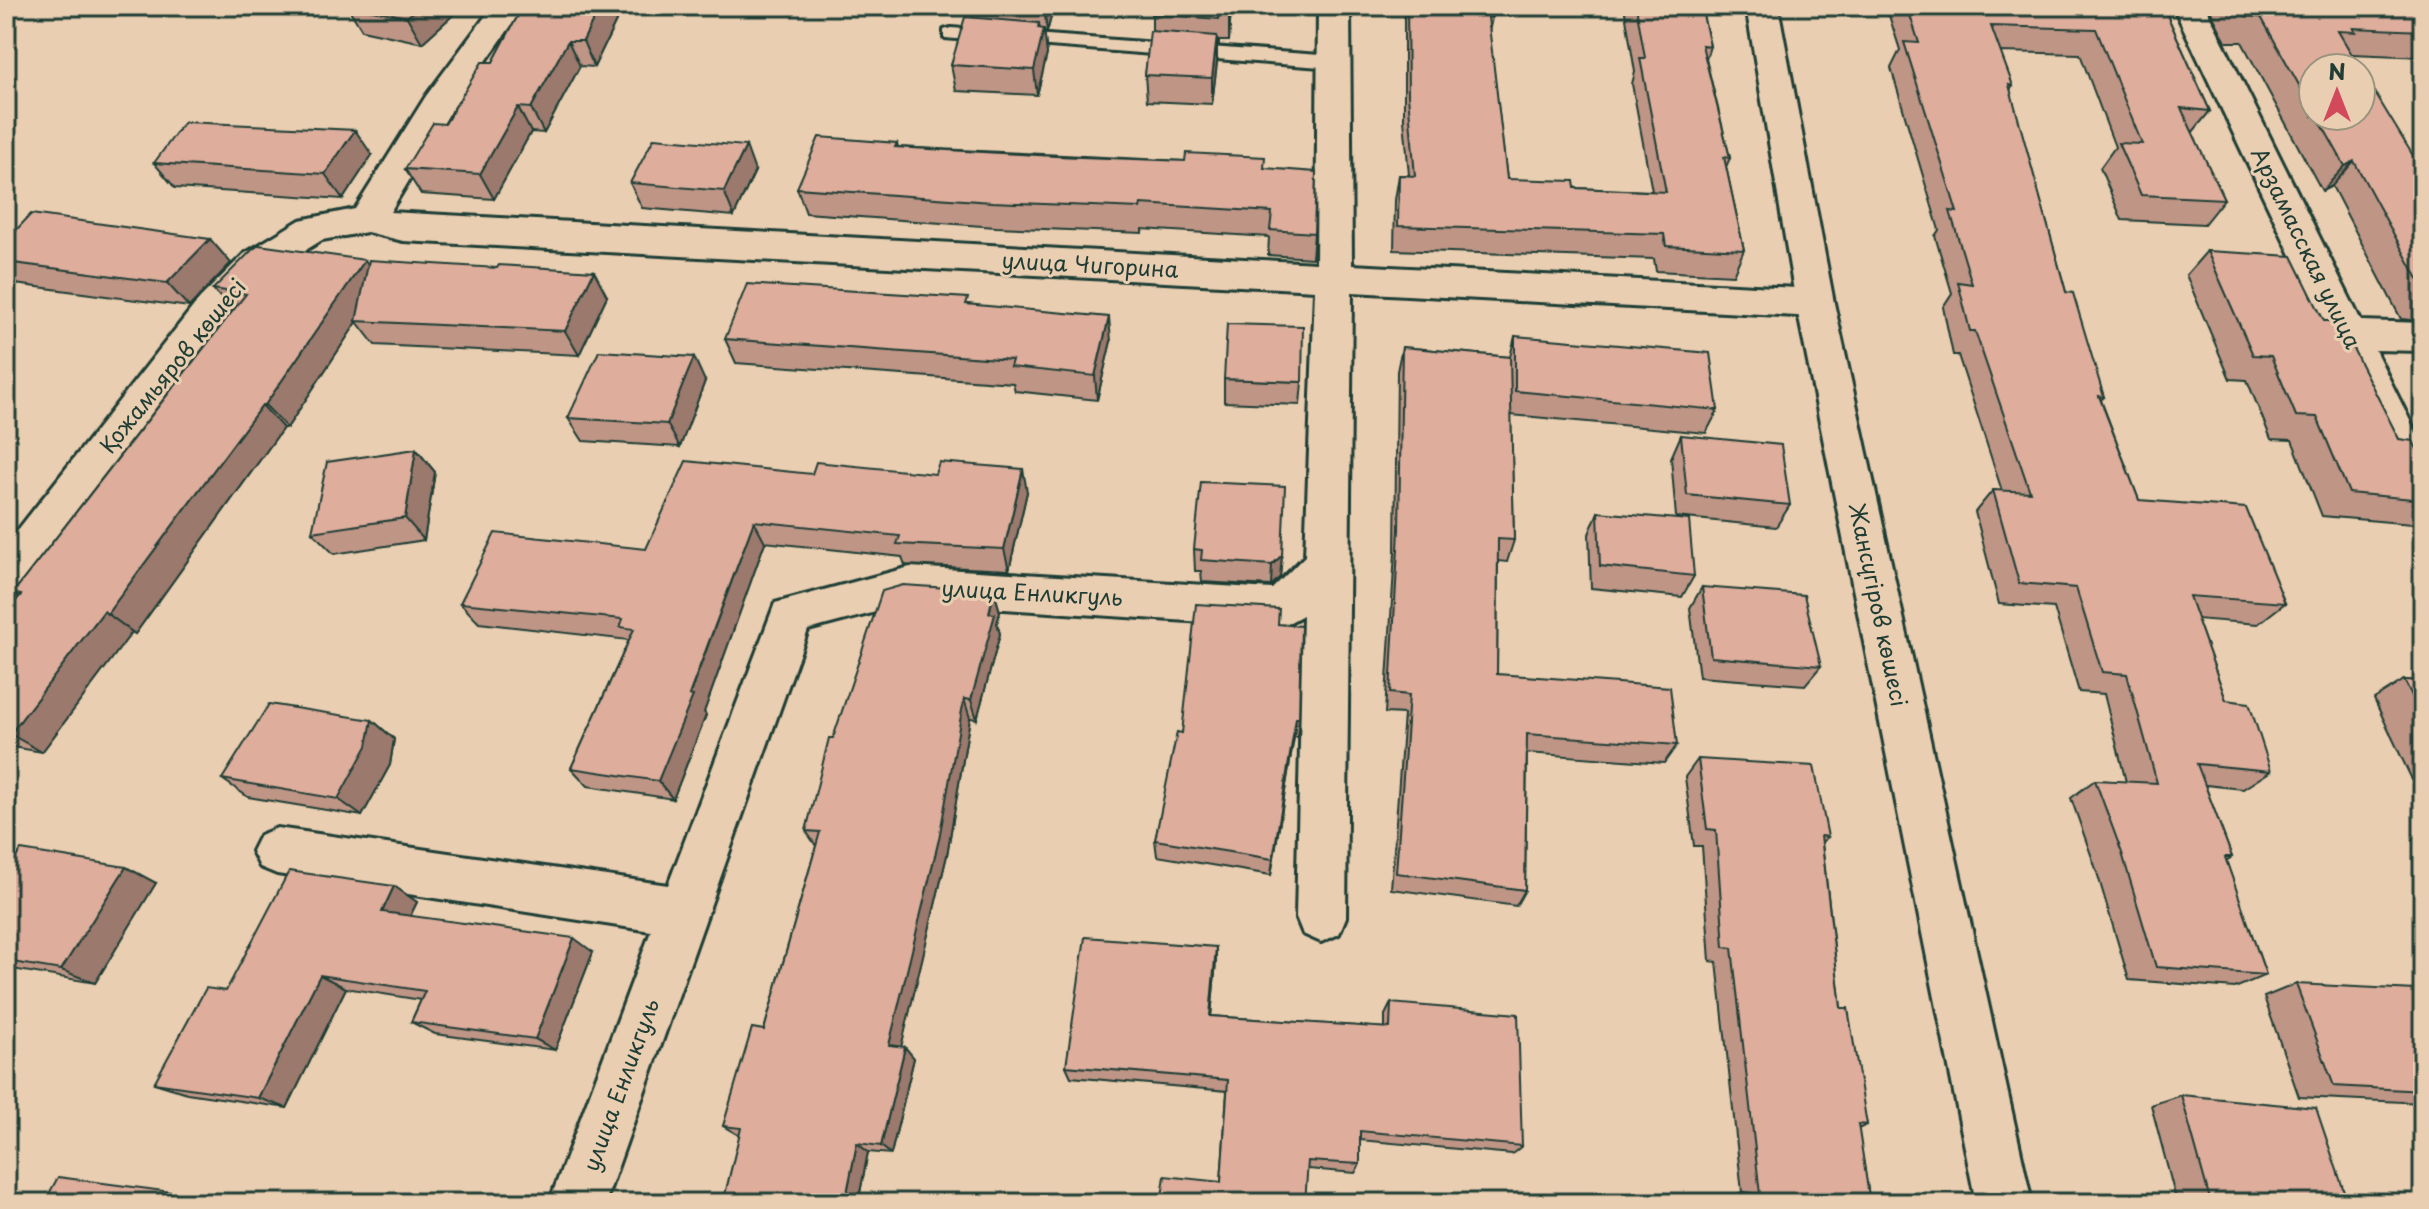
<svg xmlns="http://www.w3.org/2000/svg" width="2429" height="1209" viewBox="0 0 2429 1209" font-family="'Playpen Sans',sans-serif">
<rect width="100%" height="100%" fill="#eaceb1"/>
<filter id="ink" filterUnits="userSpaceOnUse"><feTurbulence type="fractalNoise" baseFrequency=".0125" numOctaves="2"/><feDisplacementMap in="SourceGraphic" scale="16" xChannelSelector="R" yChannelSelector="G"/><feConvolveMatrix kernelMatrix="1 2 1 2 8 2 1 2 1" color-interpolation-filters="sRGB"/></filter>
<g filter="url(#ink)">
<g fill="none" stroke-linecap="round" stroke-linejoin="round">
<g stroke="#1f3d34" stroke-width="6">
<path id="lane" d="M951,28l383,28 10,6 -10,6 -390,-30v-8z"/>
</g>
<g stroke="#1f3d34" stroke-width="6">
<g id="street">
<path d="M493,6h32l-73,103 -62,103 926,51 2,-257h32l2,259 463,24 13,4 6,10 -6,10 -13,4 -463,-25 -6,625 -7,17 -18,8 -18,-8 -7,-17 7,-302 -22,12 -371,-24 -102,27 -203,573h-56l102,-272 -374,-57 -17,-7 -8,-16 8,-16 17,-7 391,57 107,-282 135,-36 362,22 33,-33 10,-266 -912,-49 -36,-9 -45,8 -52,32 -44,46 -205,272 -15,5v-50l194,-247 44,-44 56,-34 55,-11 71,-113z"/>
<path d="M2173,6h32l156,315 62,2v28l-48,-1 48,97v59l-15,-5 -6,-12z"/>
</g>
</g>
<g stroke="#1f3d34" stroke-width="6">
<path id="primary" d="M1746,6h32l56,297 198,900h-56l-180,-900z"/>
</g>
<use href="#lane" fill="#eaceb1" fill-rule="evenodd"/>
<use href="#street" fill="#eaceb1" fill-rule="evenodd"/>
<use href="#primary" fill="#eaceb1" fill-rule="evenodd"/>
</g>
<g fill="#bf9586" stroke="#1f3d34" stroke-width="2">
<path d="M347,6h114l1,1 -40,36 -60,-13z"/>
<path d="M523,6h105l-5,8 -3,-1 -26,54 -14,-1 -36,67 -13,-1 -37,67 -73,-5 -16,-25 40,-45 48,-62z"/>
<path d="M971,6h83l-7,26h-3l3,22 -10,41 -81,-4 -5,-26 22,-47z"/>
<path d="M1152,6h79l-2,35h-10v4l-2,-1v18l-5,42 -65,-3 -2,-26 7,-43z"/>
<path d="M1404,6h87l1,12 -3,14 18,147 68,9 77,3 -20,-107 3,-12 -11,-66h77l9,40 -4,13 24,99 -4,9 18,83 -11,25 -77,-4 -2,-12 -260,-9 1,-50 4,-25h10l-5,-55z"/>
<path d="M1886,6h277l47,105 -18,22 32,66 -20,25 -82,-4 -22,-52 15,-21 -35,-93 -80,-2 13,34 -3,4 56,202 38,105 -3,3 38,100 146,103 -27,21 -61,-5 29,81 45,71 -28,18 -38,-4 27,72 -6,4 40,114 -31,13 -106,-8 -33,-111 -25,-71 24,-18 31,2 -22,-88 -25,-2 -25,-84 -55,-4 -24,-92 18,-22 9,1 -44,-136h-5l-10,-48 9,-14 -17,-57 4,-6 -48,-162 9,-18z"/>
<path d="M2208,6h215v51l-71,-3 -39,14v48h48l62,56v149l-22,-2 -69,-133 -10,5 -80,-149h-16z"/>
<path d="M897,143l1,4 287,14 79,7 50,65 -2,25 -44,-3 1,-18 -127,-8v4l-146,-6 -190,-14 -9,-25z"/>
<path d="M372,155l-29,44 -168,-11 -21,-25z"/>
<path d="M755,171l-21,45 -92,-8 -12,-25z"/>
<path d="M6,241l225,22 -42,44 -174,-23 -9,-8z"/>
<path d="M2207,251l117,70 75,118 24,23v54l-11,8 -90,-8 -30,-76 -21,-1 -24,-59 -17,-1 -44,-104z"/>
<path d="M368,264l239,32 -28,59 -204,-10 -18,-23 -70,106h-4l-148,206 -3,-2 -90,120 -36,-6v-134l13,-15 -6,-4 219,-282 -19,-22z"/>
<path d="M969,304l142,37 -14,59 -82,-9 -2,-8 -277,-20 -11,-24z"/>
<path d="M1515,336l203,74 -12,23 -195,-18 3,125 -7,22 -9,-1 -1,113 180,71 -13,18 -137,-10 -2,137 -9,16 -125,-17 13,-175 -19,-1 10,-161 2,-181 5,-24 108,10z"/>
<path d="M2423,350v12l-4,-8z"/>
<path d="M1224,379l78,3 -2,23 -76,-3z"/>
<path d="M705,381l-25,66 -97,-6 -15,-23z"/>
<path d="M1681,435l109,70 -14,22 -100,-10 -5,-59z"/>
<path d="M416,449l19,23 -11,68 -90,14 -22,-22z"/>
<path d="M812,474l215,18 -18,78 -104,-5 -3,-8 -137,-15 -61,170 2,3 -33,84 -85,-13 -17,-18 58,-128 -150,-17 -19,-20 186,-54z"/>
<path d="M1598,512l96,64 -12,21 -91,-9 -2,-54z"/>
<path d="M1194,549l88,6 -2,22 -9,9 -69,-4 -1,-11h-6z"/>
<path d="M1702,587l119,79 -16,19 -106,-8 -9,-69z"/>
<path d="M994,591l6,21 -3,11 3,11 -23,85 -7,-1 -23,137 -46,191 13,12 -23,96 -23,-2 -10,51h-135l17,-67 -17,-10 41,-96 52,-184 -10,-15 27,-93z"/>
<path d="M1278,624l21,94 -2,19h-3l-23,138 -114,-19 -2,-16 27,-107z"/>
<path d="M2404,680l19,1v105h-8l-41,-87z"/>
<path d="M372,720l22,19 -4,26 -28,51 -114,-19 -26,-18z"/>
<path d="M1698,759l130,78 -6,5 19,166 26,117 -9,4 12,74h-145v-3l17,-8 -25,-230 -7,-1 -8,-115h-8l-9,-69z"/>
<path d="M6,872l150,11 -61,100 -89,-15z"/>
<path d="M394,886l23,16 -7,14 183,36 -38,98 -120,-16 -24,-12 10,-22 -75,-12 -59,120 -100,-15 -33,-10 72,-92z"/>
<path d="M1216,961l-5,55 174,12v-13l6,-12 131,143 -10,8 -152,-14v24l-5,9 -47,-4 -87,13 6,-91 -156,-14 -5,-11z"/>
<path d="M2296,984l127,107v12l-124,-6 -35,-100z"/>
<path d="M2181,1095l167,108h-171l-26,-98z"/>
</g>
<g fill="#9b796d" stroke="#1f3d34" stroke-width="2">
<path d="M420,6h41l1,1 -40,36 -15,-26z"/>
<path d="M600,6h17l3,7 -26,54 -11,-26z"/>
<path d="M620,6h8l-5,8z"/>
<path d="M1044,6h10l-7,26z"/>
<path d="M1230,6h1l-2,35v-25z"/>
<path d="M1039,23l2,16 3,-10 3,25 -10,41 -3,-25z"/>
<path d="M1217,36v26l-5,42v-26z"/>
<path d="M568,41l12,25 -36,67 -13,-25z"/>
<path d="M518,107l13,25 -37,67 -14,-25z"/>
<path d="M355,130l17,25 -29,44 -18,-25z"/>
<path d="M746,146l9,25 -21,45 -10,-25z"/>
<path d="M2354,161l-22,25 -10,5 23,-25z"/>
<path d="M210,239l21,24 -42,44 -22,-24z"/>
<path d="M365,260l17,24 -26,37 1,1 -70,106 -22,-23z"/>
<path d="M594,271l13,25 -28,59 -14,-24z"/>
<path d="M1109,317l2,24 -14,59 -2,-24z"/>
<path d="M694,357l11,24 -25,66 -13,-23z"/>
<path d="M262,405l21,23 -148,206 -28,-20z"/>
<path d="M6,424l8,7 -8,6z"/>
<path d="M416,449l19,23 -11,68 -19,-22z"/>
<path d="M1023,469l4,23 -18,78 -5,-21z"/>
<path d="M754,521l11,21 -61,170 2,3 -33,84 -15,-18z"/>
<path d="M1282,555l-2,22 -9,9 1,-21z"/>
<path d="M994,591l6,21 -3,11 3,11 -23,85 -6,-19z"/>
<path d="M104,611l28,21 -90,120 -32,-18z"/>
<path d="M964,699l6,19 -23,137 -48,201 -10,-11z"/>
<path d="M1296,718l-2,19 -23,138 2,-16z"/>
<path d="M372,720l22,19 -4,26 -28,51 -24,-17z"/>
<path d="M126,867l30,16 -61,100 -34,-13z"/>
<path d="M394,886l23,16 -12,25 -23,-15z"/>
<path d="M574,938l19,14 -38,98 -20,-11z"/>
<path d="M1216,947v14l-6,67v-12z"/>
<path d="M320,975l26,13 -59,120 -29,-10z"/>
<path d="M905,1047l9,11 -23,96 -10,-8z"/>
<path d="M857,1143l11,9 -10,51h-13z"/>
<path d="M194,1195l32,7 -36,1z"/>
</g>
<g fill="#dead9c" stroke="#1f3d34" stroke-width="2">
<path d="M353,6h67l-13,11z"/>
<path d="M523,6h77l-17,35h-15l-37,67 -13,-1 -38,67 -75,-5 28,-46 12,1 37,-62h11z"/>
<path d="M1152,6h78l-1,10 -10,-1v4l-68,-5z"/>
<path d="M1407,6h84l1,12 -4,-1 19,162 67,2 1,7 91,4 -26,-134h5l-9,-52h65l9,40 -8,-1 28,113 -6,-1 20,93 -78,-4 -2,-12 -266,-8 1,-51 16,1 -7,-81z"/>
<path d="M1907,6h256l47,105 -29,-3 43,91 -83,-4 -23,-52 24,1 -46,-115 -105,-3 22,60 -4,-1 57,207 7,1 31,104 -5,-1 40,104 107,8 39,95 -96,-7 37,104 23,3 22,68 -74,-7 35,93h-7l41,118 -110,-8 -34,-114 -27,-73 62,3 -30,-109 -25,-2 -26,-84 -57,-5 -26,-93 37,2 -55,-161h-5l-12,-49 14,2 -22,-73 7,1 -53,-170 15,1z"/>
<path d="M2240,6h183v25l-70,-3 3,4 -18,-1 22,37h-47v42l-52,-93 -16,-1z"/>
<path d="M965,17l74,6 -1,5 6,1 -10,41 -83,-5z"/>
<path d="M1150,31l67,5 -5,42 -67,-3z"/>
<path d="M2361,70l62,102v116l-69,-127 -9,5 -28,-50h44z"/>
<path d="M184,122l171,8 -30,44 -171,-11z"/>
<path d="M819,137l78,6 -2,4 160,9 130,5 1,-8 79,4 -1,11 52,4 -2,61 -44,-3 2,-18 -131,-8 -1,4 -148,-6 -195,-14z"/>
<path d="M654,138l92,8 -22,45 -94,-8z"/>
<path d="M31,214l179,25 -43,44 -161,-21v-21z"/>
<path d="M259,245l106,15 -100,145h-3l-155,209 -3,-3 -94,123 -4,-1v-121l15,-17 -8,-2 233,-299 -33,-5 39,-39z"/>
<path d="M2207,251l85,5 32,65h15l60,118 14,2 10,21v38l-74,-7 -32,-76 -21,-1 -25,-60 -18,-1z"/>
<path d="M369,260l128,8 2,-3 95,6 -29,60 -209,-10z"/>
<path d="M747,284l221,14 -2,6 143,13 -14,59 -85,-9 2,-7 -287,-21z"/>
<path d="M1227,324l76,2 -1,56 -78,-3z"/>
<path d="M1515,336l195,17 8,57 -203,-19z"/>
<path d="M1402,347l108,10 4,183 -16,-1 -1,135 173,13 7,58 -150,-11 -2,156 -129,-17 13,-178 -19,-2 9,-163z"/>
<path d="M599,351l95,6 -27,67 -99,-6z"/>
<path d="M1681,435l100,10 9,60 -103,-10z"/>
<path d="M416,449l-11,69 -93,14 15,-70z"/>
<path d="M686,461l126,13 4,-12 119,12 4,-12 84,7 -19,80 -107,-5 3,-8 -146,-15 -65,174 4,1 -35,85 -87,-13 63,-139 -14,-2 3,-8 -163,-16 35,-70 151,16z"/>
<path d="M1201,482l84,4 -3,69 -10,10 -71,-5 1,-10 -8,-1z"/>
<path d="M1598,512l91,8 5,56 -94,-10z"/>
<path d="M903,585l91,6 -5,22 6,1 -24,86 -7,-1 -25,140 -50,206 16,2 -24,99 -24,-3 -12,60h-122l18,-75 -18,-2 29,-98 12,2 56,-198 -14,-1 23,-93h4l49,-147z"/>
<path d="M1702,587l102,8 17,71 -110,-9z"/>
<path d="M1196,604l83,5 -1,15 23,2 -2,92h-3l-23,141 -118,-19 22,-108 5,1z"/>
<path d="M2404,680l19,1v36z"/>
<path d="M269,704l103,16 -5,26 -29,53 -116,-20z"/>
<path d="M1698,759l116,7 14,71 -7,-1 20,172h7l19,117 -9,-1 12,79h-127l-1,-11 18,2 -28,-246 -8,-1 -8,-117 -9,-1z"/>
<path d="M21,850l105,17 -65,103 -55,-9v-89z"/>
<path d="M289,871l105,15 -12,26 192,26 -39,101 -124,-17 14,-31 -105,-16 -62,123 -104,-15 52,-95 20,3z"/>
<path d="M1085,937l131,10 -6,69 180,12 1,-25 127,11 4,132 -162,-15v33l-52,-3 -3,42h-144l4,-27 56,6 7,-102 -162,-14z"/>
<path d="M2296,984l120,6 7,17v84l-89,-5z"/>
<path d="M2181,1095l135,13 32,95h-137z"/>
<path d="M58,1177l136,18 -4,8h-146z"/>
</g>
</g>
<g text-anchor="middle" stroke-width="6" stroke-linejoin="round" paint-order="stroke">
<g font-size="22" fill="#1f3d34" stroke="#eaceb1">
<text transform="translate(2306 248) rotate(64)" y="8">Арзамасская улица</text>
<text transform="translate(1090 265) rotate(3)" y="8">улица Чигорина</text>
<text transform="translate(173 366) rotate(-51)" y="8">Қожамьяров көшесі</text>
<text transform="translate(1032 593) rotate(3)" y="8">улица Енликгуль</text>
<text transform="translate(1878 605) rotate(78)" y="8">Жансүгіров көшесі</text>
<text transform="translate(621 1085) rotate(-70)" y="8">улица Енликгуль</text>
</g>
</g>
<rect width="2429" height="1209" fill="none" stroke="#eaceb1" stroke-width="32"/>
<rect x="16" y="16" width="2397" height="1177" fill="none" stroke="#1f3d34" stroke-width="3" filter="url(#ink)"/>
<g transform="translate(2337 92)"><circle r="38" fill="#eaceb1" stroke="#99947f" stroke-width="2"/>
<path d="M0-6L14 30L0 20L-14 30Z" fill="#d1495b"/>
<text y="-12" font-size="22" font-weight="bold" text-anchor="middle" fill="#1f3d34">N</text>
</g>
</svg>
